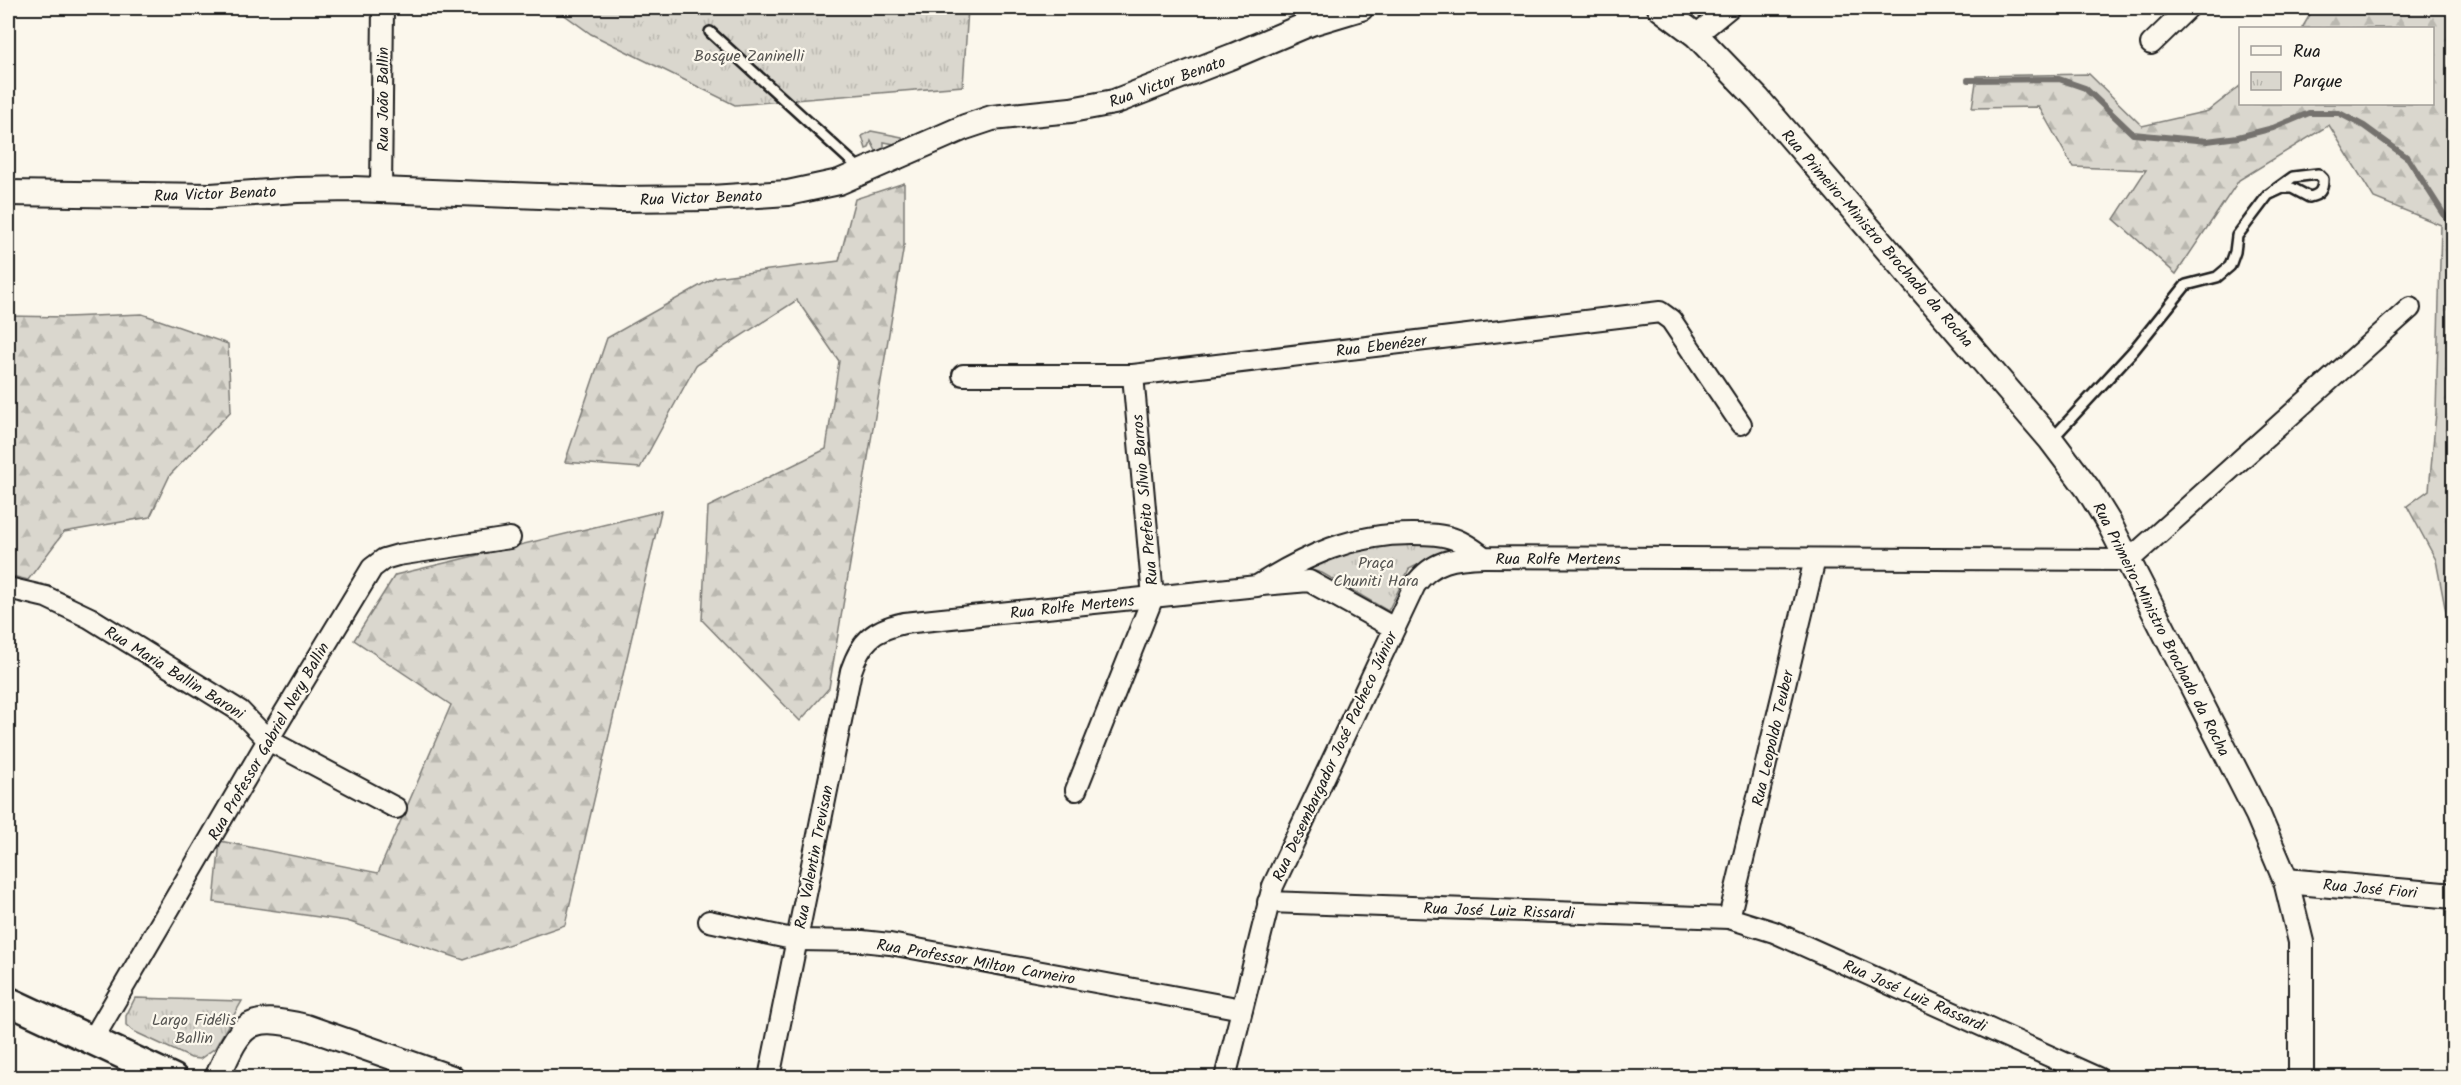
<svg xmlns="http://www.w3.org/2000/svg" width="2461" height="1085" viewBox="0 0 2461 1085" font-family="Kalam,sans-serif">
<defs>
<pattern id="forest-firs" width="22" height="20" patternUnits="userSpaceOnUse" patternTransform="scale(1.5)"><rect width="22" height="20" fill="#dad7ce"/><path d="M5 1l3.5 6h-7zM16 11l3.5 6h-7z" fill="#bab8b0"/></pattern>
<pattern id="park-tufts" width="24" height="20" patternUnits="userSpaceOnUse" patternTransform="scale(1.5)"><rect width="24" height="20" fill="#dad7ce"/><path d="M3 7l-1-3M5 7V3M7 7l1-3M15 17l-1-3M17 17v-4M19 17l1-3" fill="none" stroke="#bab8b0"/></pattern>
</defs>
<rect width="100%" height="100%" fill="#fbf7ec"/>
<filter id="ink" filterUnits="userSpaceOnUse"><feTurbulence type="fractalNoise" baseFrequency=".0167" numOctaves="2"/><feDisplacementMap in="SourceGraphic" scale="12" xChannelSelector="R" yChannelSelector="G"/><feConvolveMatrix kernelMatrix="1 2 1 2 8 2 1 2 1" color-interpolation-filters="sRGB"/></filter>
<g filter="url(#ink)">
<g fill="url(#forest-firs)" stroke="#7b7a75" stroke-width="1.5">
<path d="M2314,8h139v632l-2,-1 -15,-79 -29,-54 22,-16 7,-77 5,-188 -67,-27 -45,-73 -90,55 -63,94 -62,-55 32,-49 -73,-3 -34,-60 -67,1 5,-32 112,-2 53,52 66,-15 32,-25v18h192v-76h-130z"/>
<path d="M904,183v62l-75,443 -29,33 -98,-101 6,-113 118,-58 13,-88 -42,-61 -101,65 -56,103 -75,-6 42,-124 108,-61 124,-16 16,-62z"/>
<path d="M142,314l86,30 3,67 -61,64 -20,42 -86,15 -36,48 -20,-5v-259l59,1z"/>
<path d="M661,511l-96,414 -101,35 -117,-39 -133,-19 6,-61 158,32 73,-168 -97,-65 41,-65z"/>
</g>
<g fill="url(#park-tufts)" stroke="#7b7a75" stroke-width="1.5">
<path d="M555,8h413l-5,78 -228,19 -144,-71z"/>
<path d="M1372,543l68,1 8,6 -39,19 -21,42 -66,-38 -11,-3h-18z"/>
<path d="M135,998l107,3 -27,47 -15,11 -9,-1 -58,-27 -7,-6v-9z"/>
</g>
<path fill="#dad7ce" stroke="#7b7a75" stroke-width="1.5" d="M871,131l31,6 8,10 -26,-5v6l-6,7 -7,-14 -2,7 -3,1 -4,-13z"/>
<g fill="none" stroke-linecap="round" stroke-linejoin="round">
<path stroke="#74726e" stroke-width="6" d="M1968,80l91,-1 26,9 48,46 74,7 31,-4 35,-9 36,-15h30l25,13 44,32 46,72"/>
<g stroke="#1c1c1c" stroke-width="14">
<g id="service">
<path d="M710,32l152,139"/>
<path d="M2051,440l82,-89 53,-66 31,-8 13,-11 5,-14 2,-16 31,-41 15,-7h9l17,9c11,-2 14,-7 14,-18l-5,-5 -25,3 -25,18"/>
</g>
</g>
<g stroke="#1c1c1c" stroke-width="24">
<g id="minor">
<path d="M1696,35l33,-27"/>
<path d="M2151,44l37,-36"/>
<path d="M381,190l2,-182"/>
<path d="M963,375h170l527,-63 11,8 70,104"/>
<path d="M1262,585l47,-4 85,47"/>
<path d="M8,588l38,9 44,21 150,93 28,29 128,68"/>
<path d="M1076,790l77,-193 -20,-222"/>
<path d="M1268,902l461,16 45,14 324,146"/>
<path d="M1729,918l86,-359"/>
<path d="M709,921l88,19 65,1 28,3 352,65"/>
<path d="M93,1039l175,-299 104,-172 12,-9 14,-4 112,-17"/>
<path d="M769,1078l82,-407c10,-30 22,-41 53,-48l353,-37c50,-31 95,-52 155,-52 15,0 31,0 45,6 10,4 19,11 27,17l645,3 281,-252"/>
<path d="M1225,1078l48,-192 142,-301c18,-25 40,-27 69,-28"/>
</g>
</g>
<g stroke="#1c1c1c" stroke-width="28">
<g id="tertiary">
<path d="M1660,8l36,27 62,64 293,341 37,49 21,34 149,292 28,66 15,61v136"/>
<path d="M8,193l203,3 86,-6 56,-1 265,10 93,-1 77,-5 51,-11 126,-55 27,-9 79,-8 43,-8 119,-46 78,-33 50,-15"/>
<path d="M2286,881l168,15"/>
<path d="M217,1078c24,-53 28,-66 89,-51l146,51"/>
</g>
</g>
<g stroke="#1c1c1c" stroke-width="32">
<path id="secondary" d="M8,1001l165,77"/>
</g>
<use href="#service" stroke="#fbf7ec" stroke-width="9"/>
<use href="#minor" stroke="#fbf7ec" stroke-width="20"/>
<use href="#tertiary" stroke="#fbf7ec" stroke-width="24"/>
<use href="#secondary" stroke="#fbf7ec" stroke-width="27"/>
</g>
</g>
<g text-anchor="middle" stroke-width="4.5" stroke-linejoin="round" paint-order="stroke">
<g font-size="16" fill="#555451" stroke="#fbf7ec">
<text x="749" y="61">Bosque Zaninelli</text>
<text x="1376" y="568">Praça<tspan x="1376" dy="18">Chuniti Hara</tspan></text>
<text x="194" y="1025">Largo Fidélis<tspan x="194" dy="18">Ballin</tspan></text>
</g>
<g font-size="16" fill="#1c1c1c" stroke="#fbf7ec">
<text transform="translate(1167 81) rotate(-20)" y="6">Rua Victor Benato</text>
<text transform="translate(382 99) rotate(-90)" y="6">Rua João Ballin</text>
<text transform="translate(215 193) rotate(-2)" y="6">Rua Victor Benato</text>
<text transform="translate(701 197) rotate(-2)" y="6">Rua Victor Benato</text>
<text transform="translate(1878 238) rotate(49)" y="6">Rua Primeiro-Ministro Brochado da Rocha</text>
<text transform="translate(1381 345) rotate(-7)" y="6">Rua Ebenézer</text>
<text transform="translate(1144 500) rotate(-95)" y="6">Rua Prefeito Sílvio Barros</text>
<text x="1558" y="564">Rua Rolfe Mertens</text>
<text transform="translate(1072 606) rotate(-6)" y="6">Rua Rolfe Mertens</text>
<text transform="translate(2162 629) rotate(63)" y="6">Rua Primeiro-Ministro Brochado da Rocha</text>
<text transform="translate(175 672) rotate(32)" y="6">Rua Maria Ballin Baroni</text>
<text transform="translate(1772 738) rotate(-77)" y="6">Rua Leopoldo Teuber</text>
<text transform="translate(268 741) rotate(-60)" y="6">Rua Professor Gabriel Nery Ballin</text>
<text transform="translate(1334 756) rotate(-65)" y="6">Rua Desembargador José Pacheco Júnior</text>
<text transform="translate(813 857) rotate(-79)" y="6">Rua Valentin Trevisan</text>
<text transform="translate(2370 888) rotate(5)" y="6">Rua José Fiori</text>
<text transform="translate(1499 910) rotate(2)" y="6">Rua José Luiz Rissardi</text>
<text transform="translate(976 961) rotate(10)" y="6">Rua Professor Milton Carneiro</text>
<text transform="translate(1915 995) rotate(24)" y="6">Rua José Luiz Rassardi</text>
</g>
</g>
<rect width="2461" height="1085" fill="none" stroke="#fbf7ec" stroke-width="30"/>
<rect x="15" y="15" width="2431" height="1055" fill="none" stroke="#1c1c1c" stroke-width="2" filter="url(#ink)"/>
<rect x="2239" y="27" width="195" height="78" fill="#fbf7ec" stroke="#a29f99" stroke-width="1.5"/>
<rect x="2251" y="46" width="30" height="9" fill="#fbf7ec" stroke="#a29f99" stroke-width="1.5"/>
<text x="2293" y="57" font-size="18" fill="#1c1c1c">Rua</text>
<rect x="2251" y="72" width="30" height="18" fill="url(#park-tufts)" stroke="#a29f99" stroke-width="1.5"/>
<text x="2293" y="87" font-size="18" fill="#1c1c1c">Parque</text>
</svg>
